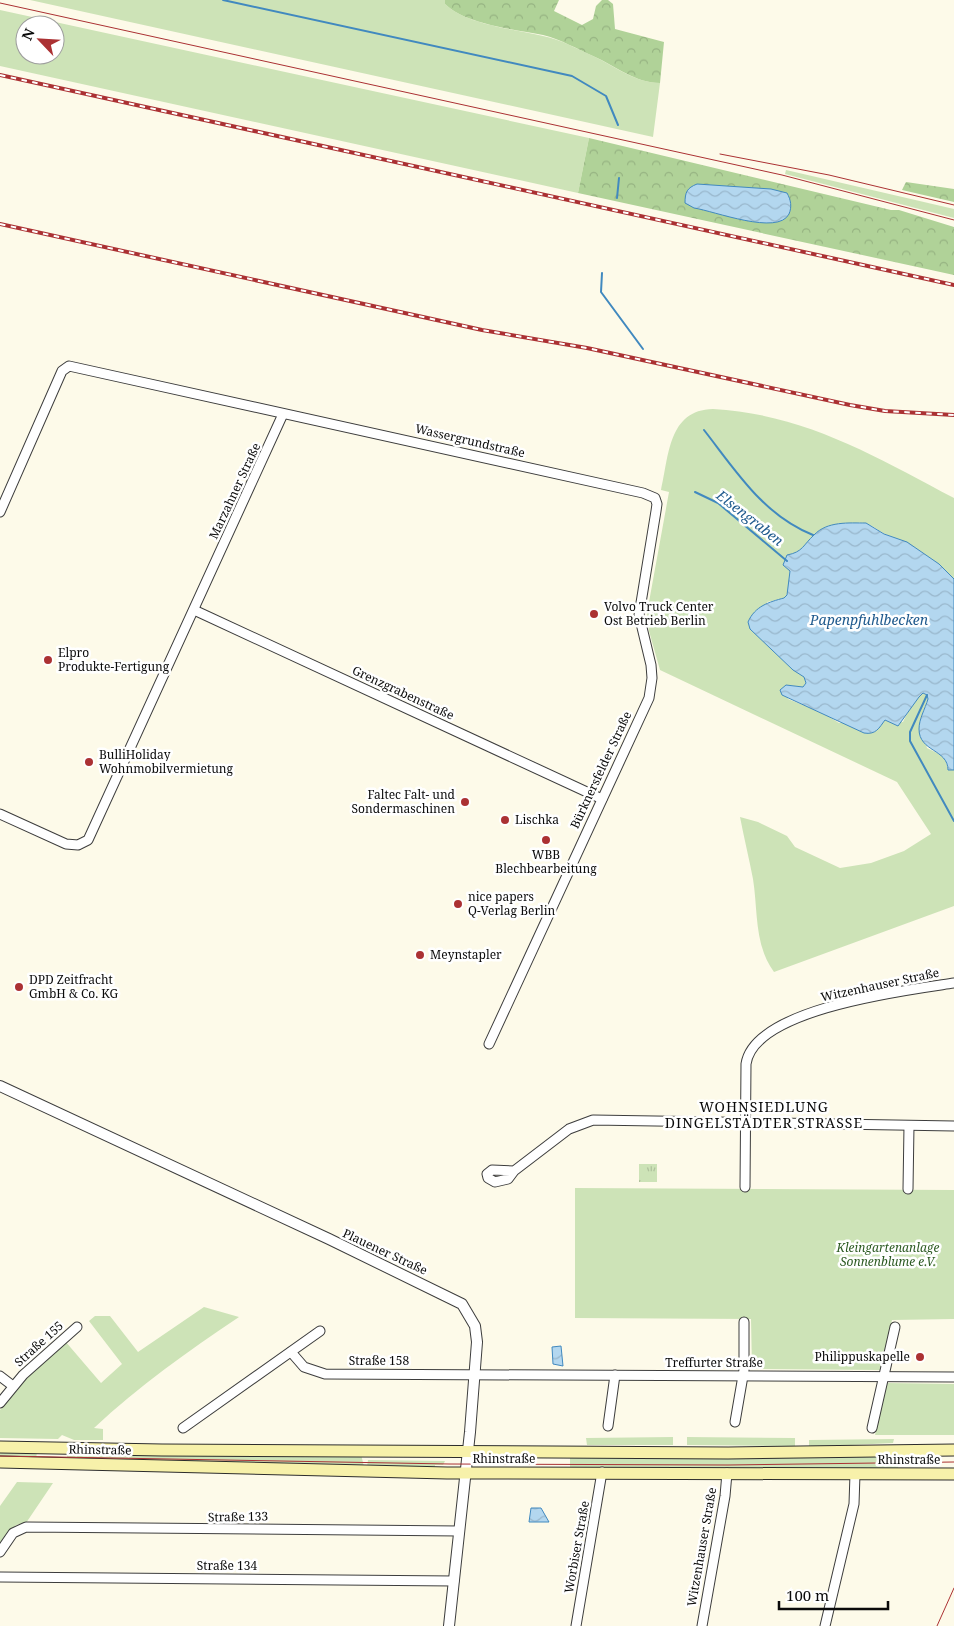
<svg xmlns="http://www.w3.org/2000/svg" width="954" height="1626" viewBox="0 0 954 1626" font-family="'Noto Serif',serif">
<defs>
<pattern id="forest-crowns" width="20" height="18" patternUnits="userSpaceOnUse" patternTransform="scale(1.25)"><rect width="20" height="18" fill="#b0d298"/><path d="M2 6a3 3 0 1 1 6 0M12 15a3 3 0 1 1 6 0" fill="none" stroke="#96b382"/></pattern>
<pattern id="park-tufts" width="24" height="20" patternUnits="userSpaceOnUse" patternTransform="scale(1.25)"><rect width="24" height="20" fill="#cde3b7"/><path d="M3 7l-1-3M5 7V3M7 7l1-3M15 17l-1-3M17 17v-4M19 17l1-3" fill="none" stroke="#afc19c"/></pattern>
<pattern id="water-waves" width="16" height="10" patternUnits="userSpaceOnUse" patternTransform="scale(1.25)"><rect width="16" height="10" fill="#b3d7ef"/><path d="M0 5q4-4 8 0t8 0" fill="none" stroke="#99b7cc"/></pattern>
</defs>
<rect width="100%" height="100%" fill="#fdfae9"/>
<g fill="#cde3b7" fill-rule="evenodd">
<path d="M30,0h415v4c22,21 69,25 98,32 17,3 34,13 50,20 22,10 42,27 67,27l-7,54z"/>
<path d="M0,10l589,128 -11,55 -578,-127zM25,25h30v30h-30z"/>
<path d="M786,170l168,39v9l-169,-44z"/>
<path d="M713,409c91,5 162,47 241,89v81c-22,-21 -39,-33 -67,-44 -7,-3 -13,-9 -20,-11 -5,-2 -11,-1 -16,-1 -24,1 -37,10 -51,28 -12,14 -7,35 -15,47l-18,4 -3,39 29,29 11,6 2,7 -3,4 -17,-2 2,14 35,14 16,10 46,-3 18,2c5,-11 11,-20 20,-29l4,2 1,4 -8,21 7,28 18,9 3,13h6v136l-180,66c-20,-27 -16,-62 -21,-93 -4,-21 -9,-41 -13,-62l18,5 29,14 8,11 45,21 31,-5 33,-12 27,-17 -34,-52 -237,-112 -11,-39 -2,-18 22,-121 -8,-2c8,-34 7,-80 52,-81z"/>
<path d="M575,1188l379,2v129l-62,1 -12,50 -128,-1 -1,-50 -176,-1z"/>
<path d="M204,1307l35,10c-52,35 -99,68 -145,111l9,1v11h-29l-12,-5 -4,4 -58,-1v-28l25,-30 40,-39 36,42 21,-19 -33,-43 6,-5h15l28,36z"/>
<path d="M887,1383l67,1v51h-79z"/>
<path d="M673,1437v8h-86l-1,-7z"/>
<path d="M687,1437l108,1v8l-108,-1z"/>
<path d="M894,1439l-1,4 -84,4v-7z"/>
<path d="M0,1451l37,1 -1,7 -36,-1z"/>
<path d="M67,1452l294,2 3,13 -297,-8z"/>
<path d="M899,1453l-1,16h-328v-13z"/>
<path d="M368,1460l77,1 -2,4h-8v2h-68z"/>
<path d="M17,1482l36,1 -27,40 -10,2 -16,20v-39z"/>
</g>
<g fill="url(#forest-crowns)">
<path d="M445,0h114l-5,11 28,14 11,-6 3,-13 6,-6h6l5,4 2,25 49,13 -4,41c-25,0 -44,-17 -67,-27 -16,-7 -33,-17 -50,-21 -29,-6 -76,-10 -98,-31z"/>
<path d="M589,138l302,72h8l55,17v48l-376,-82z"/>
<path d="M906,182l48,7v13l-52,-12z"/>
</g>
<rect fill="url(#park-tufts)" x="639" y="1164" width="18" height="18"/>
<g fill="url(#water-waves)" stroke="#4189bf">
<path d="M697,184l74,5 16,4c4,7 5,14 2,21 -11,22 -75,-3 -95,-6l-9,-5c0,-11 2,-15 12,-19z"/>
<path d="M866,523l18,11 23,8 32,22 15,15v191h-6c0,-21 -29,-18 -29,-41 0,-10 6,-20 9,-30l-1,-4 -4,-2 -4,4 -21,29 -13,-6c-6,8 -9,15 -21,13l-82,-38 -2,-5 6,-5 17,2 3,-4 -2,-6 -11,-7 -43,-41 -2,-7c7,-16 21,-20 36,-24l3,-3 3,-24 -7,-6 4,-10c16,-3 16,-10 27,-20 13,-14 35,-12 52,-12z"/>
<path d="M561,1346l2,20 -10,-2 -1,-17z"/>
<path d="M531,1508h10l8,14h-20z"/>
</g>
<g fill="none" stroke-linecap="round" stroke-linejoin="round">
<g stroke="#4189bf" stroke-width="2">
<path d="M223,0l349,76 34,20 12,29"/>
<path d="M617,198l2,-20"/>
<path d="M602,273l-1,19 42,57"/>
<path d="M704,430c32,41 59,85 109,105"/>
<path d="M695,492l23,11 69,58"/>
<path d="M927,695l-17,37v9l44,80"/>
</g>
<g stroke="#3d3d3d" stroke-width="11">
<g id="minor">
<path d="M0,512l62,-141 7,-5 574,127 12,5 2,6 -1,7 -17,104 12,50 1,13 -3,20 -160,346"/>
<path d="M194,610l408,189"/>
<path d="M0,814l66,30 12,1 10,-5 195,-426"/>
<path d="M514,1171l-22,-1 -5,4 1,4 7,4 13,-3 6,-8 55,-42 24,-9 361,6"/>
<path d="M745,1187l1,-123c8,-56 162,-74 208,-81"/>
<path d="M908,1189l1,-63"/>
<path d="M291,1352l13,15 21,7 629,3"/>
<path d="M0,1376l13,10"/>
<path d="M0,1403l23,-28 54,-48"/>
<path d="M735,1422l9,-52v-48"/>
<path d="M608,1426l7,-51"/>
<path d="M183,1428l137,-97"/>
<path d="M872,1428l23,-101"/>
<path d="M0,1552l13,-19 13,-6 433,4"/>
<path d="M0,1577l454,4"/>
<path d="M576,1626l26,-154"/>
<path d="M702,1626l23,-130 2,-23"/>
<path d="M825,1626l29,-122 1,-30"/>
</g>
</g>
<g stroke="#3d3d3d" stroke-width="12">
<path id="tertiary" d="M0,1086l329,153 133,65 13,22 2,16 -7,90 -21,194"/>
</g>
<g stroke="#2c2c2c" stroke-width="13">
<g id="secondary">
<path d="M0,1447l162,3 566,3 226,-3"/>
<path d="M0,1462l447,11 507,1"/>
</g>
</g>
<use href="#minor" stroke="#fff" stroke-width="9"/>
<use href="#tertiary" stroke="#fff" stroke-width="10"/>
<use href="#secondary" stroke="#f7f1aa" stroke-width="11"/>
<g stroke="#ab3133" stroke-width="1">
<path d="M0,3l782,172 172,45"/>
<path d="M720,154l109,21 125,30"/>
<path d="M0,1456l449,8 279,1 226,-3"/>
<path d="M937,1626l17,-38"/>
</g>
<g stroke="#ab3133" stroke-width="4">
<g id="rail">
<path d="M0,75l954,210"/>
<path d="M0,224l482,106 105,18 263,57 35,6 69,4"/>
</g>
</g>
<use href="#rail" stroke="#fff" stroke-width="2" stroke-dasharray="5.5" stroke-linecap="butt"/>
</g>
<g fill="#ab3133" stroke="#fff" stroke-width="2">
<circle cx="594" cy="614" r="5"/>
<circle cx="48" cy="660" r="5"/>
<circle cx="89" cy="762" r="5"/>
<circle cx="465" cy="802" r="5"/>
<circle cx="505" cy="820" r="5"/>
<circle cx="546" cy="840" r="5"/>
<circle cx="458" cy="904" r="5"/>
<circle cx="420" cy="955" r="5"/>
<circle cx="19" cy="987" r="5"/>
<circle cx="920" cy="1357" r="5"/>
</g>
<g text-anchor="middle" stroke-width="5" stroke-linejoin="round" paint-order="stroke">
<g font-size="12" fill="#0a0a0a" stroke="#fff">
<text transform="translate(470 441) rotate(13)" y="4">Wassergrundstraße</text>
<text transform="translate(235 491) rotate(-65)" y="4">Marzahner Straße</text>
<text transform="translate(403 693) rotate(25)" y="4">Grenzgrabenstraße</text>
<text transform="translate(601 770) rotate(-65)" y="4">Bürknersfelder Straße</text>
<text transform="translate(880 985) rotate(-12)" y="4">Witzenhauser Straße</text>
<text transform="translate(385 1252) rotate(25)" y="4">Plauener Straße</text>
<text transform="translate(39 1344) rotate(-42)" y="4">Straße 155</text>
<text x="379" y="1365">Straße 158</text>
<text x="714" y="1367">Treffurter Straße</text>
<text transform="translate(100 1450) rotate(1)" y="4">Rhinstraße</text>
<text x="504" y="1463">Rhinstraße</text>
<text x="909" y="1464">Rhinstraße</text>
<text transform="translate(238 1517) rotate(-1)" y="4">Straße 133</text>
<text transform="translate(577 1547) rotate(-80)" y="4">Worbiser Straße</text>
<text transform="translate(702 1547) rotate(-80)" y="4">Witzenhauser Straße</text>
<text x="227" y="1570">Straße 134</text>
</g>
<g font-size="12" fill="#0a0a0a" stroke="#fff" text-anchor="start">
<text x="604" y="611">Volvo Truck Center<tspan x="604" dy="14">Ost Betrieb Berlin</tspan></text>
<text x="58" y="657">Elpro<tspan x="58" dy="14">Produkte-Fertigung</tspan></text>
<text x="99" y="759">BulliHoliday<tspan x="99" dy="14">Wohnmobilvermietung</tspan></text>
<text x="455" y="799" text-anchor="end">Faltec Falt- und<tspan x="455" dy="14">Sondermaschinen</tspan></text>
<text x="515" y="824">Lischka</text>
<text x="546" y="859" text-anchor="middle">WBB<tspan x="546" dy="14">Blechbearbeitung</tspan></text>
<text x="468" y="901">nice papers<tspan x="468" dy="14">Q-Verlag Berlin</tspan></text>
<text x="430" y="959">Meynstapler</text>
<text x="29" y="984">DPD Zeitfracht<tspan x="29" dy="14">GmbH &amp; Co. KG</tspan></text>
<text x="910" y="1361" text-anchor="end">Philippuskapelle</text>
</g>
<g font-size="12" font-style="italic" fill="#2c5a22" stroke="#fff">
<text x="888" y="1252">Kleingartenanlage<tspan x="888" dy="14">Sonnenblume e.V.</tspan></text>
</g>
<g font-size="14" font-style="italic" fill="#215b8e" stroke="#fff">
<text transform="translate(750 518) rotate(38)" y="5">Elsengraben</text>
<text x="869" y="625">Papenpfuhlbecken</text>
</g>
<g font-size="14" letter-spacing="1" fill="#0a0a0a" stroke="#fff">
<text x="764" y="1112">WOHNSIEDLUNG<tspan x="764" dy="16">DINGELSTÄDTER STRASSE</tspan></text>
</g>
</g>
<g transform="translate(40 40) rotate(295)"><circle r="24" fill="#ffffff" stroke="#9d9d9d"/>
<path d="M0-4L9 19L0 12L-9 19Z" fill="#ab3133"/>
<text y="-8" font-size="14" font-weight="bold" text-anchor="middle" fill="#0a0a0a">N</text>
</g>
<path d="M779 1601v8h109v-8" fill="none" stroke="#0a0a0a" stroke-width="2.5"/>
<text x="786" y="1601" font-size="15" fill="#0a0a0a" stroke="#ffffff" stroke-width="4" paint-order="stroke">100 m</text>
</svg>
